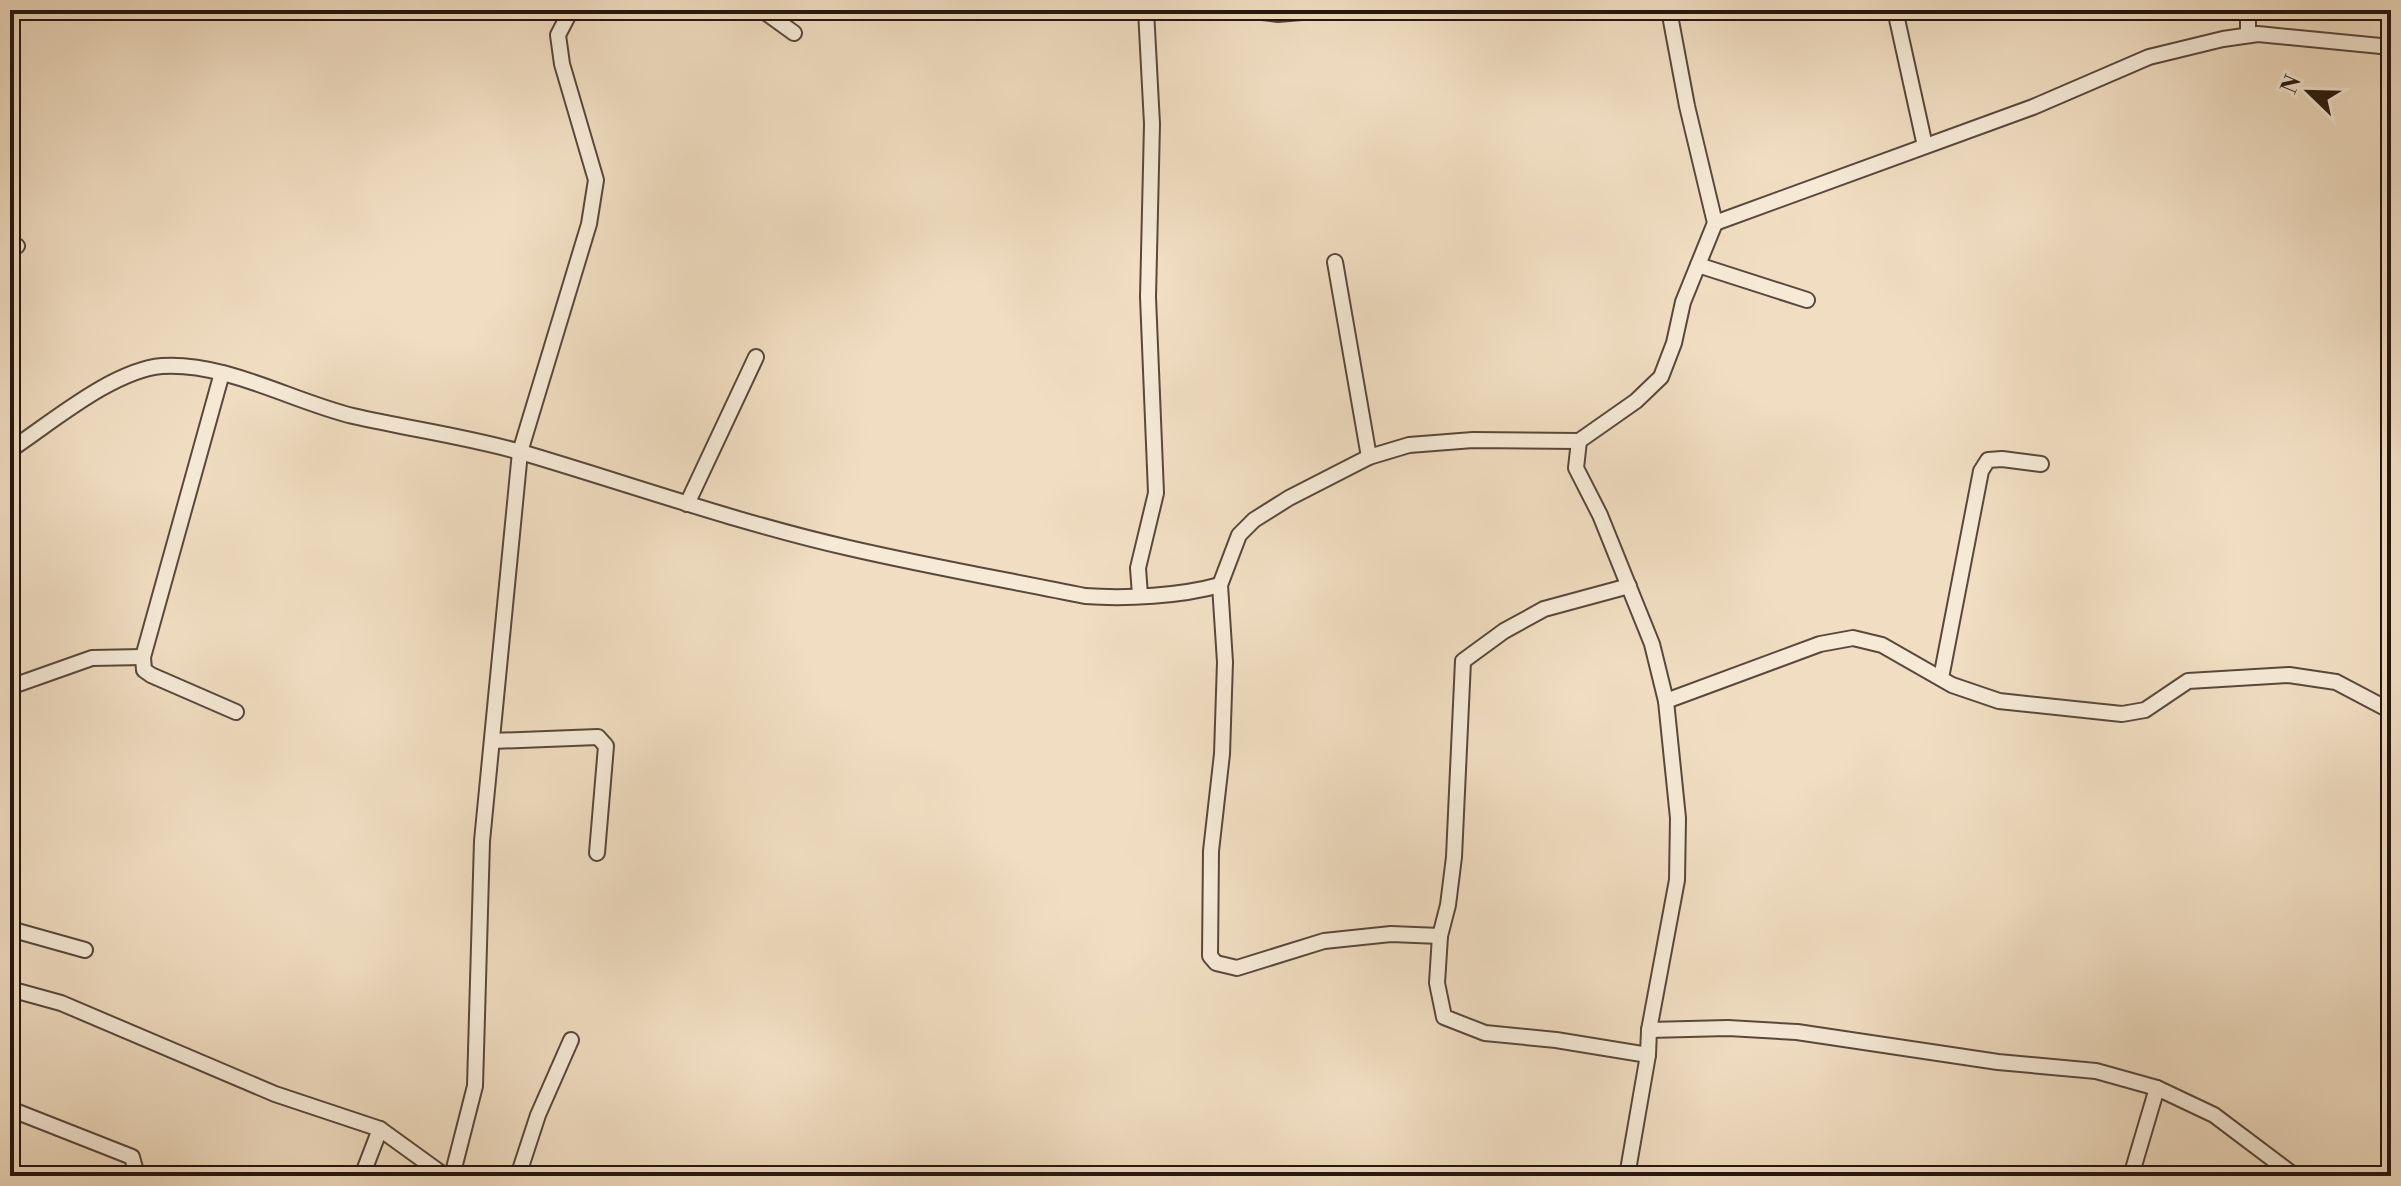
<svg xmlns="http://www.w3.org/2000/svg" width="2401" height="1186" viewBox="0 0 2401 1186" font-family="'Libre Bodoni',serif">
<rect width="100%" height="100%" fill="#f1dec2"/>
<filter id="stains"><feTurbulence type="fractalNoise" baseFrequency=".0025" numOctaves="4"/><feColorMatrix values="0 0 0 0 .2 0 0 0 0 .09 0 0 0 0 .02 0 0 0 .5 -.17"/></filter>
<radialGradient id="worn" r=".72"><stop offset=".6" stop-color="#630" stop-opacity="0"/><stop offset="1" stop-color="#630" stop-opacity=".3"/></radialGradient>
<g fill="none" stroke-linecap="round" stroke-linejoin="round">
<g stroke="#59483b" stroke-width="18">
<g id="street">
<path d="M762,10l32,23"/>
<path d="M1246,10l32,4 47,-4"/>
<path d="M1895,10l30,136"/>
<path d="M2248,10v25"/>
<path d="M1715,223l318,-116 116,-50 74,-18 35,-5 133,13"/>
<path d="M10,249l7,-3"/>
<path d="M1335,262l34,195"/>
<path d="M1698,265l109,35"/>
<path d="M222,373l-79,284 1,13 7,5 85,37"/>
<path d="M10,450c41,-27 103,-80 152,-84 64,-4 129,35 191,50 57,13 116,21 171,37 108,32 215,70 325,95 78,18 157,32 236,48 41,3 96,0 135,-11"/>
<path d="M687,504l69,-147"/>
<path d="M1629,586l-85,23 -40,22 -41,30 -9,196 -6,48 -8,31 -3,47 7,34 41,16 71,7 92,15"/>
<path d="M1140,595l-2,-27 18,-75 -8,-196 4,-173 -6,-114"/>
<path d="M1941,678l40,-207 7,-11 14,-1 39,5"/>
<path d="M10,687l82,-29 51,-1"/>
<path d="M1666,701l154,-57 33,-6 29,7 70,40 47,16 123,13 23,-4 43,-29 101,-6 47,7 55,29"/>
<path d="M492,741l106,-4 8,9 -9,107"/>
<path d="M10,929l75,21"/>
<path d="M1440,936l-49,-2 -67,7 -87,27 -21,-5 -6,-7 1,-105 11,-97 3,-92 -5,-77 19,-50 15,-15 35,-22 80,-41 40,-12 64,-5 106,1"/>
<path d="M10,989l51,14 214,91 105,35 65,47"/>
<path d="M1649,1030l79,-2 69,4 201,30 98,9 61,17"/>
<path d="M10,1109l122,48 3,11 -2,8"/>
<path d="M362,1176l18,-47"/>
<path d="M452,1176l23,-90 7,-245 38,-389 69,-228 7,-44 -34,-116 -4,-29 13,-25"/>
<path d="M518,1176l20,-61 33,-75"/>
<path d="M1627,1176l21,-121 1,-25 28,-150 1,-62 -12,-117 -14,-57 -52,-129 -24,-47 3,-27 57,-40 25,-24 13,-34 9,-41 32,-79 -28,-117 -18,-96"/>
<path d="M2131,1176l26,-88 57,27 81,61"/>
</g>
</g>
<use href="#street" stroke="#f6ead7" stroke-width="14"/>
</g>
<rect width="2401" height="1186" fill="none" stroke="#f1dec2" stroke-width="40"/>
<rect x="12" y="12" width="2377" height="1162" fill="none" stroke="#26160e" stroke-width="4"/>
<rect x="20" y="20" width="2361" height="1146" fill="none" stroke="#26160e" stroke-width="2"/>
<g transform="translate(2309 92) rotate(293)" stroke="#f6ead7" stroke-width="6" paint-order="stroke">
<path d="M0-6L14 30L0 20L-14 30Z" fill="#26160e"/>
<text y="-12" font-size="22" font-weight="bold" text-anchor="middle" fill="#26160e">N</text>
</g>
<rect width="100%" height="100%" filter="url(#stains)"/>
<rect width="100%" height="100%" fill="url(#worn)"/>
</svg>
